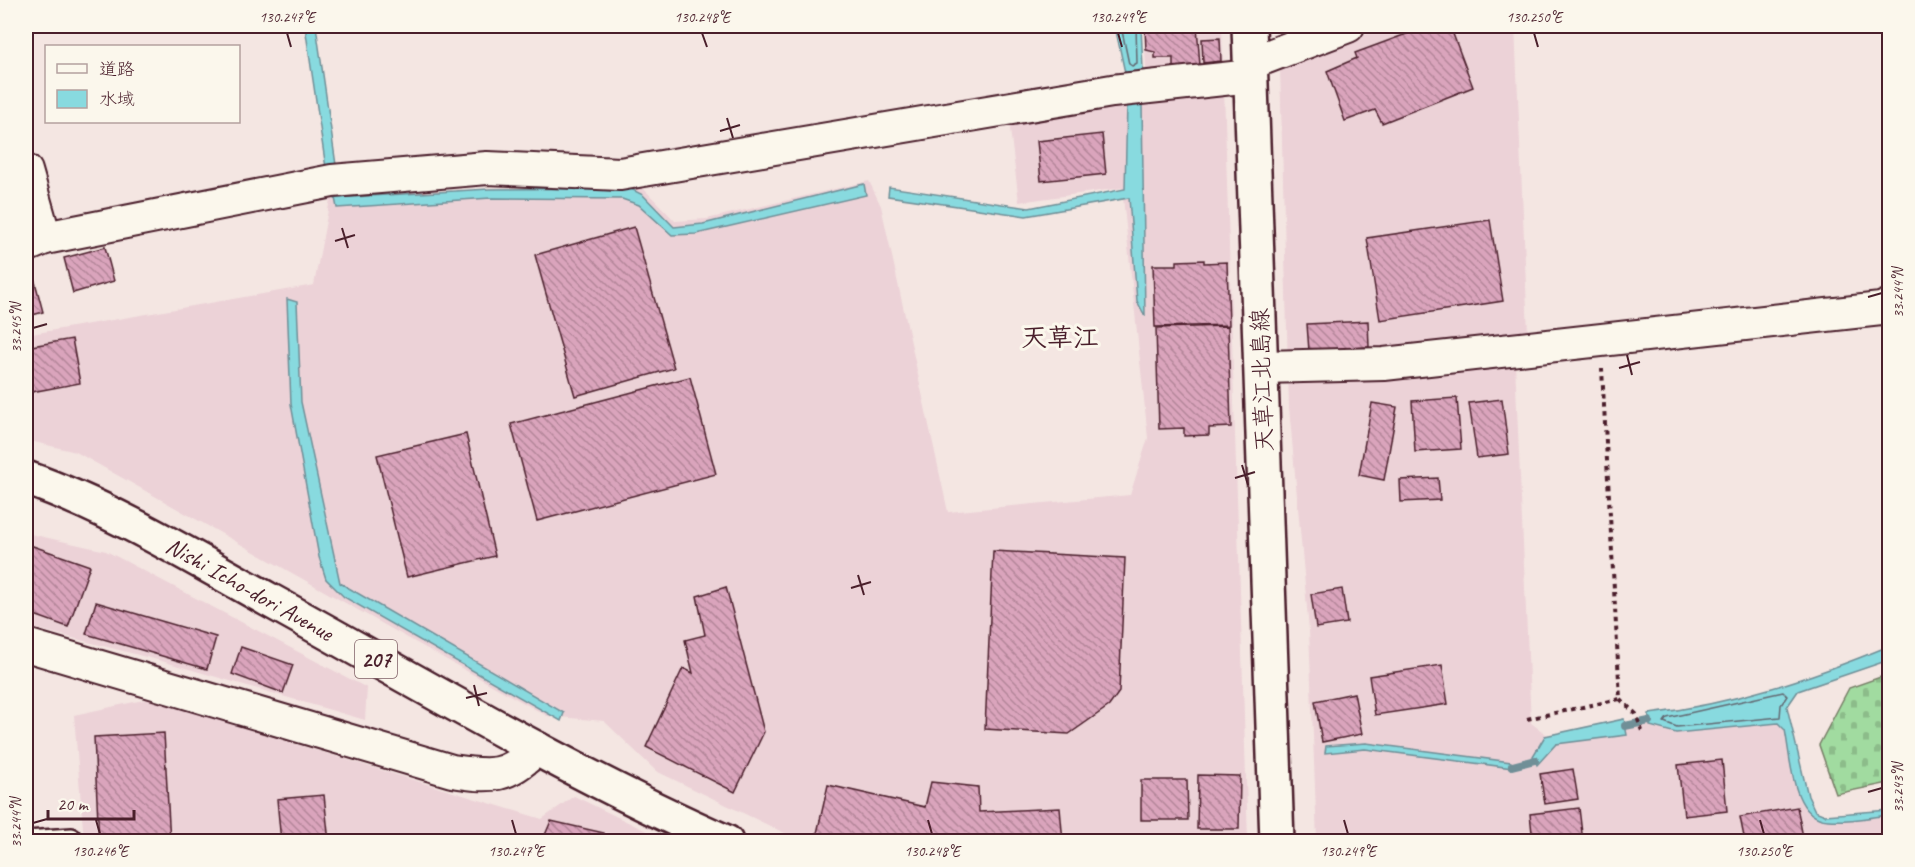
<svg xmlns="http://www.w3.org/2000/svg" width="1915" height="867" viewBox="0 0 1915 867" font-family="Caveat,'Klee One',sans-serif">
<defs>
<pattern id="cemetery-stones" width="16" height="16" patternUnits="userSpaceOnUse" patternTransform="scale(1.5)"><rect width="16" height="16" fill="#a1dba0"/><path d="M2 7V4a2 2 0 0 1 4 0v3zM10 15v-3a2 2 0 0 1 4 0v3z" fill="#8cbc8a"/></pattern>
<pattern id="building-back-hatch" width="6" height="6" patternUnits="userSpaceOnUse" patternTransform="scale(1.5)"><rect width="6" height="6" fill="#daa4bc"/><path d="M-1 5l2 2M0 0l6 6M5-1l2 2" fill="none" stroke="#b38599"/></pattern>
</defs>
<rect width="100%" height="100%" fill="#f4e6e2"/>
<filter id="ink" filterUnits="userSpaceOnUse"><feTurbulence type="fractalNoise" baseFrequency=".0167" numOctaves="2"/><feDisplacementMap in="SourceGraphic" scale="12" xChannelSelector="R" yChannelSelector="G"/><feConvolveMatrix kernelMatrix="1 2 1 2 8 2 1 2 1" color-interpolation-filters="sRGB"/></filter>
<g filter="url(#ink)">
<g fill="#ecd2d7">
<path d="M1144,26h78l26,815h-447l-145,-70 -52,-50 -57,-5 -471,-264 -50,-12v-105l288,-50 17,-91 310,-8 34,35 32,-2 162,-38 12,25 67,306 182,-17 18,-57 -26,-250 -103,14 -10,-81 113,-15 24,-36z"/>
<path d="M1385,26h130l13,307 -13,30 16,360 22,16 228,-37 23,95 14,17 19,6 52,-7v28h-572l-8,-211 -20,-223 -9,-340z"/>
<path d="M26,533l80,18 261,137 -2,32 -207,-60 -132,-34z"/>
<path d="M148,699l394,120 32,-23 93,45h-583l-10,-126z"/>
</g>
<path fill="url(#cemetery-stones)" stroke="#767d66" stroke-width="1.5" d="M1889,674v109l-53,11 -17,-49 30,-57z"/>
<g fill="#88dadf" stroke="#6f8f97" stroke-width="1.5">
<path d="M305,26h11l20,139 -10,3z"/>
<path d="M1115,26h26l2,44 -18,3z"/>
<path d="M1142,102l3,214 -8,-15 -8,-103 -103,18 -138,-20 1,-9 140,21 96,-19 2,-86z"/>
<path d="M864,184l2,11 -170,39 -24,1 -33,-30 -17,-6 -131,-1 -154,10 -2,-10 154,-9 140,-1 14,7 31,32 29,-3z"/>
<path d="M287,299l10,3 4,100 39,181 224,130 -3,8 -217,-124 -18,-18 -7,-22 -28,-153z"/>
<path d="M1889,646v14l-91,31 -11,16 21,89 7,15 10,4 64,-5v5c-19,2 -41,7 -61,5 -37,-2 -37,-62 -43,-90l-7,-7 -102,10 -26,-7 -1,-12c84,-10 162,-36 240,-68z"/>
<path d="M1624,719l3,16 -71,9 -19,21 -4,-9 12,-20z"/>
<path d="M1366,743l145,19 2,6 -148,-19 -40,4 1,-7z"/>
</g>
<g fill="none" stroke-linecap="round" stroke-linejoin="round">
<g stroke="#636a73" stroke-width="1.5">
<path d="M1121,26l8,38 3,2 5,-3 -1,-37"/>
<path d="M1783,692l4,4 -6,9 -1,12 -103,10 -13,-5 3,-4z"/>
</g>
<g stroke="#6f8f97" stroke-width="8">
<path d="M1625,726l24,-5"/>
<path d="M1512,766l23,-6"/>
</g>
</g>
<g fill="url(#building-back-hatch)" stroke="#4a1f2b" stroke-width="1.5">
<path d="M1148,26h49l3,40 -27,2v-10h-18v-6l-9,-2 -1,-22z"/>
<path d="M1428,26h22l23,61 -91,36 -7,-13 -30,11 -18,-50 30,-13 -2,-5z"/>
<path d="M1220,38l1,23 -18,2 -1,-24z"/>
<path d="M1102,134l4,40 -65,7 -4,-40z"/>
<path d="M1490,220l13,81 -123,19 -13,-82z"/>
<path d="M634,227l40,141 -99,28 -40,-141z"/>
<path d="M105,247l9,34 -41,12 -9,-35z"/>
<path d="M1204,260v3l23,-1 2,63 -74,2 -2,-62h24v-4z"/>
<path d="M30,263l13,49 -17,5v-53z"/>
<path d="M1368,321l1,26 -60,4 -2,-27z"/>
<path d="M1228,326l3,101 -22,1v7l-25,1v-8l-25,1 -3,-101z"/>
<path d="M72,339l8,44 -54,10v-46z"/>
<path d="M690,377l26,97 -179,47 -26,-97z"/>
<path d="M1457,398l4,51 -46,3 -3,-51z"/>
<path d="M1502,399l7,55 -32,4 -8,-55z"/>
<path d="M1372,403l25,4 -13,73 -25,-5z"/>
<path d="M466,434l29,122 -88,21 -30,-122z"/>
<path d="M1438,478l2,22 -39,2 -1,-22z"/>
<path d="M30,545l60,21 -22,61 -42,-15v-54z"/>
<path d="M993,551l132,7 -6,134 -10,14 -40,28 -84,-5z"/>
<path d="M726,587l38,145 -29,60 -89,-45 37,-79 10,5 -8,-33 20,-5 -8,-39z"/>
<path d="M1342,589l5,34 -31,5 -5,-34z"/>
<path d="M96,602l120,35 -9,32 -121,-35z"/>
<path d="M241,647l52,18 -10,28 -51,-19z"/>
<path d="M1442,665l6,39 -73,11 -6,-39z"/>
<path d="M1354,693l8,41 -40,8 -7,-41z"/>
<path d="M164,733l6,109h-71l-5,-105z"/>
<path d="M1722,760l5,51 -43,5 -6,-51z"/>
<path d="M1573,769l5,30 -33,5 -5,-30z"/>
<path d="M1198,775l42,1 -1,53h-42z"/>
<path d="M1141,780h46l1,40h-47z"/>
<path d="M931,782l47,5 1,25 81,-4 3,34h-248l13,-57 97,22z"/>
<path d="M324,795l5,47h-48l-4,-43z"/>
<path d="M1797,807l7,35h-59l-5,-25z"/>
<path d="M1579,808l4,34h-50l-3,-28z"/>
<path d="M551,821l53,12 -2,9h-60z"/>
<path d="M1237,837v5h-63v-2z"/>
</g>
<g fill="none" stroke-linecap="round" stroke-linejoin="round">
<g stroke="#4a1f2b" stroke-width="20">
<path id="lane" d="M26,839l46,-3 1,6"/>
</g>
<g stroke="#4a1f2b" stroke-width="36">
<g id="street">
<path d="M1251,63l97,-37"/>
<path d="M26,171l19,67"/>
<path d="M26,246l19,-8 287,-57 155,-13 133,6 492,-83 139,-15"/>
<path d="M1261,367l123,-3 497,-55 9,-4"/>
<path d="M26,645l426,126c40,6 56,7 85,-23"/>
</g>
</g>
<g stroke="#4a1f2b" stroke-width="38">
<path id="secondary" d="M1249,26l28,816"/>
</g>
<g stroke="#4a1f2b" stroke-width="38">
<g id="highway">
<path id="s1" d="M26,478c85,30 164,78 243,122 151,83 300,173 457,242"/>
</g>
</g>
<g stroke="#4a1f2b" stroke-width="4" stroke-dasharray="4.5 4.5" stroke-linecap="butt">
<path d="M1620,699l16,15 6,17"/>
<path d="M1527,719l93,-20 -18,-330"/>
</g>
<use href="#lane" stroke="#fbf7ec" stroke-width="15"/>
<use href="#street" stroke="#fbf7ec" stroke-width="32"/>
<use href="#secondary" stroke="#fbf7ec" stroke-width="33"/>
<use href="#highway" stroke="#fbf7ec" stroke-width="33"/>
</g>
</g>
<path fill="none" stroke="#4a1f2b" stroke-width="2" d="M287,33l4,14M702,33l5,14M1118,33l4,14M1534,33l4,14M727,118l6,20M720,131l20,-6M342,228l6,20M335,241l20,-6M1868,297l14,-4M33,328l14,-4M1627,355l5,20M1619,368l21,-6M1242,465l6,20M1235,478l20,-6M858,575l6,20M851,588l20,-6M474,685l5,21M466,698l21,-5M1868,792l14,-4M96,820l4,14M512,820l4,14M928,820l4,14M1344,820l4,14M1760,820l4,14M33,823l14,-4"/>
<g text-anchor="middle" stroke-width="6" stroke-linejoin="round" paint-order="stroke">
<rect fill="#fbf7ec" stroke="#7f6065" stroke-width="1.5" x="355" y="640" width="42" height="38" rx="4.5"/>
<g font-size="22" font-weight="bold" fill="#4a1f2b">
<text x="376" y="667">207</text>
</g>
<g font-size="24" fill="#4a1f2b" stroke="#fbf7ec">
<text transform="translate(1262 380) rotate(-92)" y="8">天草江北島線</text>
<text dy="8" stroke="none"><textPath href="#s1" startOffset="250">Nishi Icho-dori Avenue</textPath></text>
</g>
<g font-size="26" font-weight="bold" fill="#4a1f2b" stroke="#fbf7ec">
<text x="1060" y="346">天草江</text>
</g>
</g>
<rect width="1915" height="867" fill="none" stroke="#fbf7ec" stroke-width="66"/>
<rect x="45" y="45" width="195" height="78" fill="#fbf7ec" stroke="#b4a19f" stroke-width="1.5"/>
<rect x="57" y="64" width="30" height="9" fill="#fbf7ec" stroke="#b4a19f" stroke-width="1.5"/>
<text x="99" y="75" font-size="18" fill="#4a1f2b">道路</text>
<rect x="57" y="90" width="30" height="18" fill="#88dadf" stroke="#b4a19f" stroke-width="1.5"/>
<text x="99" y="105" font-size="18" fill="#4a1f2b">水域</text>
<path d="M48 810v9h86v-9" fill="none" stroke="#4a1f2b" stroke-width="3"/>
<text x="57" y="810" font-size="18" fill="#4a1f2b" stroke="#fbf7ec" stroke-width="4.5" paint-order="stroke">20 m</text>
<rect x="33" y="33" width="1849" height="801" fill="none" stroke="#4a1f2b" stroke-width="2"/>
<g font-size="15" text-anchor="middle" fill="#4a1f2b">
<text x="287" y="22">130.247°E</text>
<text x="702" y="22">130.248°E</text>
<text x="1118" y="22">130.249°E</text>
<text x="1534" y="22">130.250°E</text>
<text transform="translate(1898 293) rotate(-90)" y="5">33.244°N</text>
<text transform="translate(16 328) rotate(-90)" y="5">33.245°N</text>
<text transform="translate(1898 788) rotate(-90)" y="5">33.243°N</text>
<text transform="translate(16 823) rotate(-90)" y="5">33.244°N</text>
<text x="100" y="856">130.246°E</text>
<text x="516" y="856">130.247°E</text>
<text x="932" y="856">130.248°E</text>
<text x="1348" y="856">130.249°E</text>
<text x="1764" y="856">130.250°E</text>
</g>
</svg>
